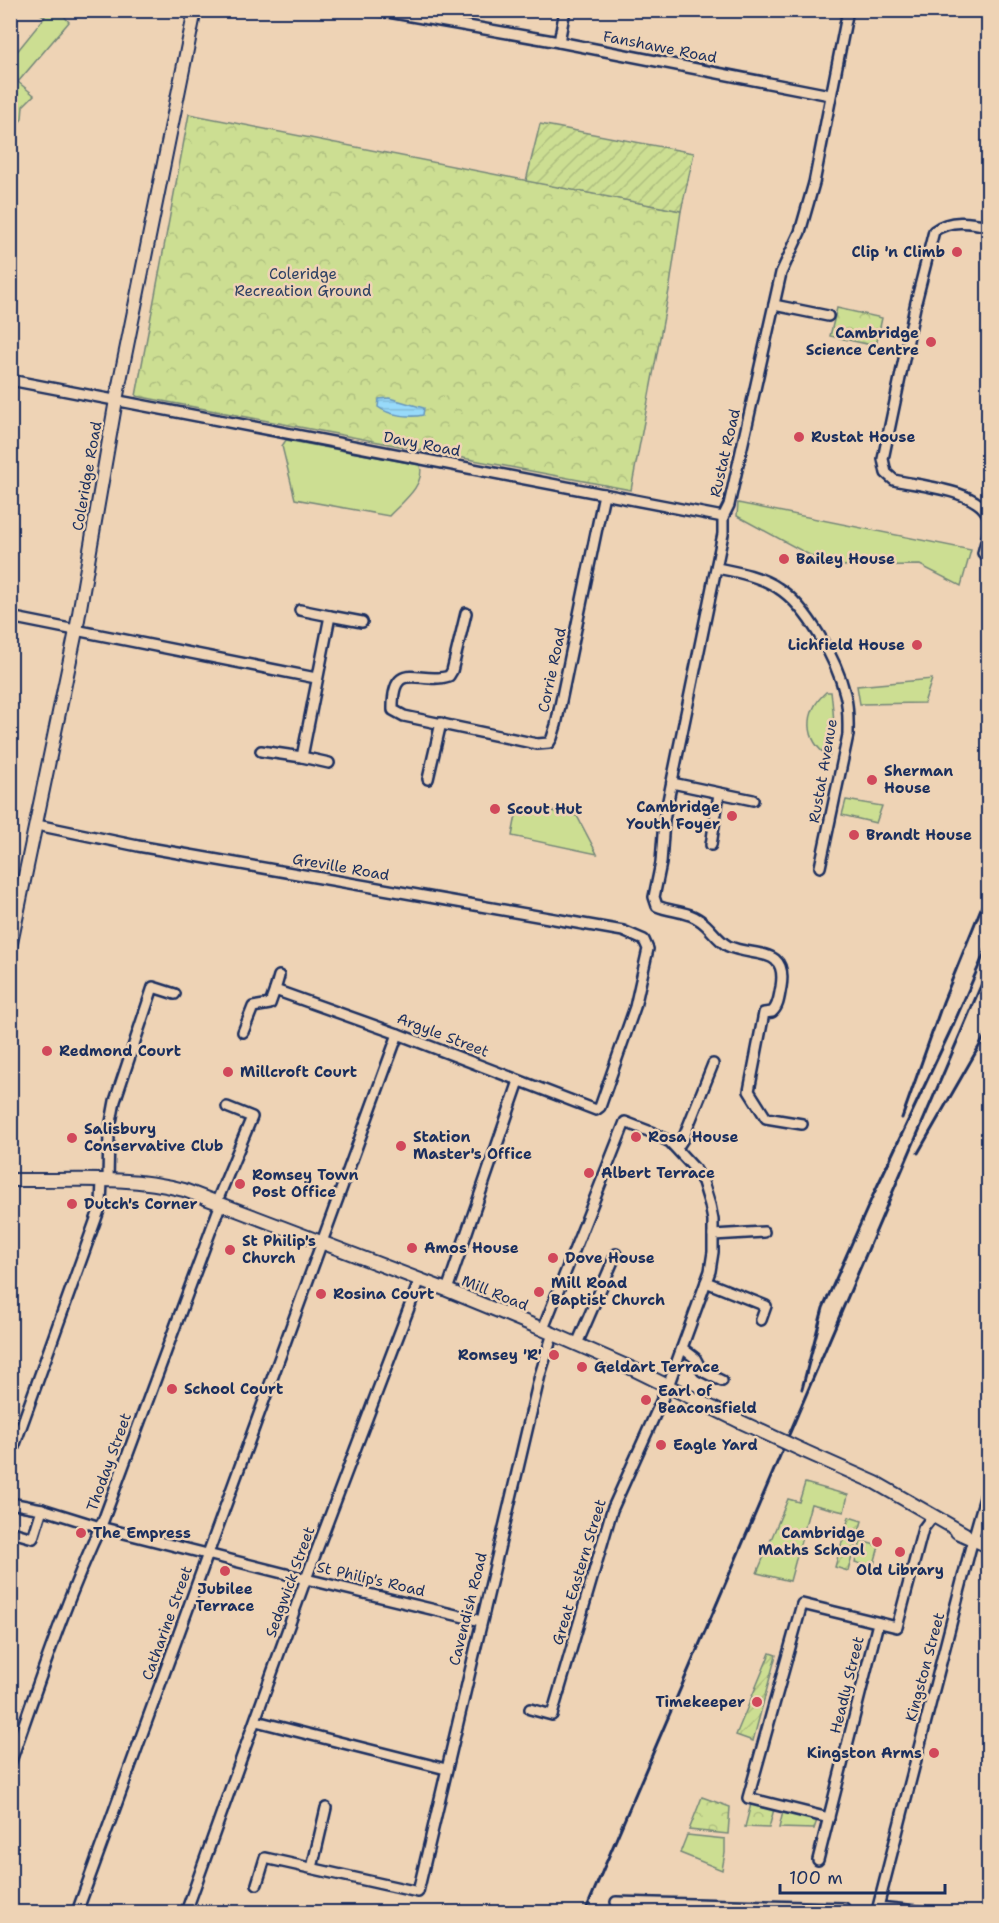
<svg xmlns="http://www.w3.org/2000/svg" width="999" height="1923" viewBox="0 0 999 1923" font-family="'Shantell Sans',sans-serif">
<defs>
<pattern id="park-crowns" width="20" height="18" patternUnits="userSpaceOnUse" patternTransform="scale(1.5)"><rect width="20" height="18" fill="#ccde92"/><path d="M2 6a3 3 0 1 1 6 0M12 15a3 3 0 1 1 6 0" fill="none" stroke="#afbf80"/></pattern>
<pattern id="garden-furrows" width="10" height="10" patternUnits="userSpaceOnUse" patternTransform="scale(1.5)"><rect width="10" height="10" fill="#ccde92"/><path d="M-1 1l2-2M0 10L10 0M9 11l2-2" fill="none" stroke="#afbf80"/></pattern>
<pattern id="water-rules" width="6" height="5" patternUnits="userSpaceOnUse" patternTransform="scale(1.5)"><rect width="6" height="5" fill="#98dafa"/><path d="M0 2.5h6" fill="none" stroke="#82bbd9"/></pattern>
</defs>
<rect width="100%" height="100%" fill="#eed3b5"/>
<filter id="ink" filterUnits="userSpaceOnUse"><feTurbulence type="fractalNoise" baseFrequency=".0167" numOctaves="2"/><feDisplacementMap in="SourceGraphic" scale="12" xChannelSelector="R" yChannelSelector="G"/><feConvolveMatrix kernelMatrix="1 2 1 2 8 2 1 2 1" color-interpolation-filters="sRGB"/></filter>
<g filter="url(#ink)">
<g fill="#ccde92" stroke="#748678" stroke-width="1.5">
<path d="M36,11h24l9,11 -51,60 16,13 -11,11 -1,13 -11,14v-74l34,-42z"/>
<path d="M286,440l134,25c6,20 -19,38 -31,51l-94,-17 -13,-53z"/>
<path d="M738,503l233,47 -10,36 -41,-21 -90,1 -93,-50z"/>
<path d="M932,679l-8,24 -64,1 -3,-18z"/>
<path d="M826,692h5c3,24 5,42 -2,65 -25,-17 -25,-45 -3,-65z"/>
<path d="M846,800l36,6 -6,17 -34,-8z"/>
<path d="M518,805l59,11 20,38 -85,-18z"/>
<path d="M805,1483l43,12 -4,17 -33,-8 -21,77 -33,-8 31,-74 11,3z"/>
<path d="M861,1541l18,5 -6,22 -18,-6z"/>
<path d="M783,1812l34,8 -3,9 -35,-1z"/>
<path d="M687,1835l38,4v14l-3,17 -42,-17z"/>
</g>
<g fill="url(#park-crowns)" stroke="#748678" stroke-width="1.5">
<path d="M189,114l492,97 -11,74 -39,205 -495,-94z"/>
<path d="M837,308l45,10 -6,28 -46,-10z"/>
<path d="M702,1797l28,10 -2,27 -39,-4z"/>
<path d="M751,1804l23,5 -5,19 -24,-1z"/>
</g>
<g fill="url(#garden-furrows)" stroke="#748678" stroke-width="1.5">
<path d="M540,124l154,29 -13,58 -155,-30z"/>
<path d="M849,1517l13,4 -14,50 -13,-4z"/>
<path d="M770,1653l6,2 -23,86 -17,-6z"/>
</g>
<path fill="url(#water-rules)" stroke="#6696bc" stroke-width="1.5" d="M389,398l35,10 -1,7c-13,3 -35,0 -45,-8l1,-8z"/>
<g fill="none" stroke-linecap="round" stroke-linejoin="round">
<g stroke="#1b2f5e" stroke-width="14">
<g id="street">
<path d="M377,10l182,32 271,53"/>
<path d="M559,42l6,-32"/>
<path d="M988,226c-18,-4 -38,-7 -54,5l-18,71 -33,157 3,14 8,7c25,6 85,10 94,36"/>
<path d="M774,305l54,11"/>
<path d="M10,380l713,137"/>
<path d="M983,553l5,-19"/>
<path d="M717,568c20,4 43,8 61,20 29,18 59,73 67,106 4,14 3,28 3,41l-28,132"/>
<path d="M300,610l30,6 -28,141 27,6"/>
<path d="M466,613l-14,58 -3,5c-28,10 -57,-20 -56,34l11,6 133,28 12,-1 3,-5 4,-13 48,-231"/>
<path d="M330,616l32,6"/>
<path d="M10,617l306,61"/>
<path d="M261,751l41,6"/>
<path d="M428,779l13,-56"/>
<path d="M672,783l81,17"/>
<path d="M37,825l101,21 485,85 21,9 4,9 -13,58 -35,100 -4,3 -198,-76 -123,-44 -5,14 -17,3 -10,25"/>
<path d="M711,845l8,-51"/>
<path d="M275,990l4,-14"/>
<path d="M802,1124l-36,-6 -17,-27 15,-78 8,-1c7,-6 7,-16 9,-25 7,-42 -28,-29 -53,-41 -11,-6 -17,-18 -27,-25 -12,-10 -30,-9 -44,-15l-3,-9 7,-34 3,-43 59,-286v-17l6,-12 52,-232 19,-41 14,-49 34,-173"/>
<path d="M677,1148l6,-9 30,-75"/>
<path d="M108,1180l1,-47 6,-32 38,-114 22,7"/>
<path d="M217,1201l35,-84 -25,-10"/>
<path d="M713,1235l51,-3"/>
<path d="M706,1282l60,24 -5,14"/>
<path d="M447,1290l72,-209"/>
<path d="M577,1344l39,-90"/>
<path d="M682,1348l13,10 7,13 20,10"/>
<path d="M10,1458l91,-253 1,-25"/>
<path d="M10,1503l32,6 58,18 206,52 175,42"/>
<path d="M10,1536l2,-4 21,6 9,-29"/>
<path d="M530,1709l22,6 60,-205 56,-124 42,-115 3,-19v-32l-3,-15 -7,-23 -8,-13 -25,-27 -19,-10 -26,-10 -82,207"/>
<path d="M256,1721l190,48"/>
<path d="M10,1764c29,-82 56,-165 93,-243l118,-318"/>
<path d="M829,1818l-81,-20 54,-194 95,23 26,-98 9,-12"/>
<path d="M818,1860l60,-237"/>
<path d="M312,1868l14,-60"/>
<path d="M257,1884l8,-26 153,34 122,-517 13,-42"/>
<path d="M616,1902l228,6v4"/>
<path d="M77,1912l321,-878"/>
<path d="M186,1912l118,-328 116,-305"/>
<path d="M927,1912l-49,-5 92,-357 18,-63"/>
</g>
</g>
<g stroke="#1b2f5e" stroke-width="16">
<g id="secondary">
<path d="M10,948l66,-317 40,-231 79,-390"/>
<path d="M10,1180c58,1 118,-5 174,10l263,100 88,36 96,42 108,53"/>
<path d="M804,1451l72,32 89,51"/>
<path d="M957,1532l31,14"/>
</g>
</g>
<use href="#street" stroke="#eed3b5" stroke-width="9"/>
<use href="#secondary" stroke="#eed3b5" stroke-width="12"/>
<g stroke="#1b2f5e" stroke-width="3">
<path d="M902,1118l41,-116 45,-111"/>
<path d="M918,1153l70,-122"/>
<path d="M802,1389l21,-81 51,-115 80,-170 34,-78"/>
<path d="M585,1912l403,-943"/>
</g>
<g stroke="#1b2f5e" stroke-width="16" stroke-linecap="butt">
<path id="secondary-bridge" d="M739,1421l65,30"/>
</g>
<use href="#secondary-bridge" stroke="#eed3b5" stroke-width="12"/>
</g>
</g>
<g fill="#d1495b" stroke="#eed3b5" stroke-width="2">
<circle cx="957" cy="252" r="6"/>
<circle cx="931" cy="342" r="6"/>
<circle cx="799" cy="437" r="6"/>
<circle cx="784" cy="559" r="6"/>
<circle cx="917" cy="645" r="6"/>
<circle cx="872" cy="780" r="6"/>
<circle cx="495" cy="809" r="6"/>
<circle cx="732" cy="816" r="6"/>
<circle cx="854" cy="835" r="6"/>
<circle cx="47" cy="1051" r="6"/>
<circle cx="228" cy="1072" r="6"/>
<circle cx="636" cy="1137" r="6"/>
<circle cx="72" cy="1138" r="6"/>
<circle cx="401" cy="1146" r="6"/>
<circle cx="589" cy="1173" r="6"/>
<circle cx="240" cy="1184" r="6"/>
<circle cx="72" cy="1204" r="6"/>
<circle cx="412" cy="1248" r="6"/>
<circle cx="230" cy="1250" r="6"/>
<circle cx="553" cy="1258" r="6"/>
<circle cx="539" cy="1292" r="6"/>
<circle cx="321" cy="1294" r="6"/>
<circle cx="554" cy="1355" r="6"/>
<circle cx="582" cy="1367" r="6"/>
<circle cx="172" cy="1389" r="6"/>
<circle cx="646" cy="1400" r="6"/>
<circle cx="661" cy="1445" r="6"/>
<circle cx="81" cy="1533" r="6"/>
<circle cx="877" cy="1542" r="6"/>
<circle cx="900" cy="1552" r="6"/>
<circle cx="225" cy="1571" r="6"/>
<circle cx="757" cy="1702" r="6"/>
<circle cx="934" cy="1753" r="6"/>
</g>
<g text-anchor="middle" stroke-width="5" stroke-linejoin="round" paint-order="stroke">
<g font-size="15" fill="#1b2f5e" stroke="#eed3b5">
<text transform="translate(660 47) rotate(11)" y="5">Fanshawe Road</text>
<text transform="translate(422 444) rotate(11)" y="5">Davy Road</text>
<text transform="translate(725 453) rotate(-77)" y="5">Rustat Road</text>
<text transform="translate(87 476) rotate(-80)" y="5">Coleridge Road</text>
<text transform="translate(552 670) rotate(-78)" y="5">Corrie Road</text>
<text transform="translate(823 771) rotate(-80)" y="5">Rustat Avenue</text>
<text transform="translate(341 867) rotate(10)" y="5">Greville Road</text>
<text transform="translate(443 1035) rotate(21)" y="5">Argyle Street</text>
<text transform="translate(495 1293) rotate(22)" y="5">Mill Road</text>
<text transform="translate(109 1462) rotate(-70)" y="5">Thoday Street</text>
<text transform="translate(579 1572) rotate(-73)" y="5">Great Eastern Street</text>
<text transform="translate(371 1579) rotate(13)" y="5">St Philip's Road</text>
<text transform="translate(290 1582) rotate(-70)" y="5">Sedgwick Street</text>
<text transform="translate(468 1609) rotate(-76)" y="5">Cavendish Road</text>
<text transform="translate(167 1623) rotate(-70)" y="5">Catharine Street</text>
<text transform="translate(925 1667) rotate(-75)" y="5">Kingston Street</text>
<text transform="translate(847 1685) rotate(-76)" y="5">Headly Street</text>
</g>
<g font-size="15" font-weight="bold" fill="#1b2f5e" stroke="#eed3b5" text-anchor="start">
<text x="945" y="257" text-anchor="end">Clip 'n Climb</text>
<text x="919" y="338" text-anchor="end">Cambridge<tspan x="919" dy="17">Science Centre</tspan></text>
<text x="811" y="442">Rustat House</text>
<text x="796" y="564">Bailey House</text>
<text x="905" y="650" text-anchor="end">Lichfield House</text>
<text x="884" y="776">Sherman<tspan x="884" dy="17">House</tspan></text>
<text x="720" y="812" text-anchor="end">Cambridge<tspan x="720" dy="17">Youth Foyer</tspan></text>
<text x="507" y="814">Scout Hut</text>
<text x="866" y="840">Brandt House</text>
<text x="59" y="1056">Redmond Court</text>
<text x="240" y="1077">Millcroft Court</text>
<text x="84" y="1134">Salisbury<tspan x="84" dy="17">Conservative Club</tspan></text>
<text x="413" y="1142">Station<tspan x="413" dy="17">Master's Office</tspan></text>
<text x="648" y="1142">Rosa House</text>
<text x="601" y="1178">Albert Terrace</text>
<text x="252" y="1180">Romsey Town<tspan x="252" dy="17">Post Office</tspan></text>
<text x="84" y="1209">Dutch's Corner</text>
<text x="242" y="1246">St Philip's<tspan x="242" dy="17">Church</tspan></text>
<text x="424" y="1253">Amos House</text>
<text x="565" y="1263">Dove House</text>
<text x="551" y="1288">Mill Road<tspan x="551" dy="17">Baptist Church</tspan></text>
<text x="333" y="1299">Rosina Court</text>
<text x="542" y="1360" text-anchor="end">Romsey 'R'</text>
<text x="594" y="1372">Geldart Terrace</text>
<text x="184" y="1394">School Court</text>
<text x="658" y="1396">Earl of<tspan x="658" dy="17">Beaconsfield</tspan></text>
<text x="673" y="1450">Eagle Yard</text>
<text x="93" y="1538">The Empress</text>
<text x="865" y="1538" text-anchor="end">Cambridge<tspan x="865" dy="17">Maths School</tspan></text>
<text x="900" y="1575" text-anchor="middle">Old Library</text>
<text x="225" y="1594" text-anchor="middle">Jubilee<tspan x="225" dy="17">Terrace</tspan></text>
<text x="745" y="1707" text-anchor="end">Timekeeper</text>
<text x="922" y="1758" text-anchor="end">Kingston Arms</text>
</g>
<g font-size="15" fill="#2d4063" stroke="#eed3b5">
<text x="303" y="279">Coleridge<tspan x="303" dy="17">Recreation Ground</tspan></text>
</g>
</g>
<rect width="999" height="1923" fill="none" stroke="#eed3b5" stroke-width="36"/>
<rect x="18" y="18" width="963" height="1887" fill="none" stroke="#1b2f5e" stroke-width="2" filter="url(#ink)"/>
<path d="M780 1884v9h165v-9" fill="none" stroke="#1b2f5e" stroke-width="3"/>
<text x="789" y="1884" font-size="18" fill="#1b2f5e" stroke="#eed3b5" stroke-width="4.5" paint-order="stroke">100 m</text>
</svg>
